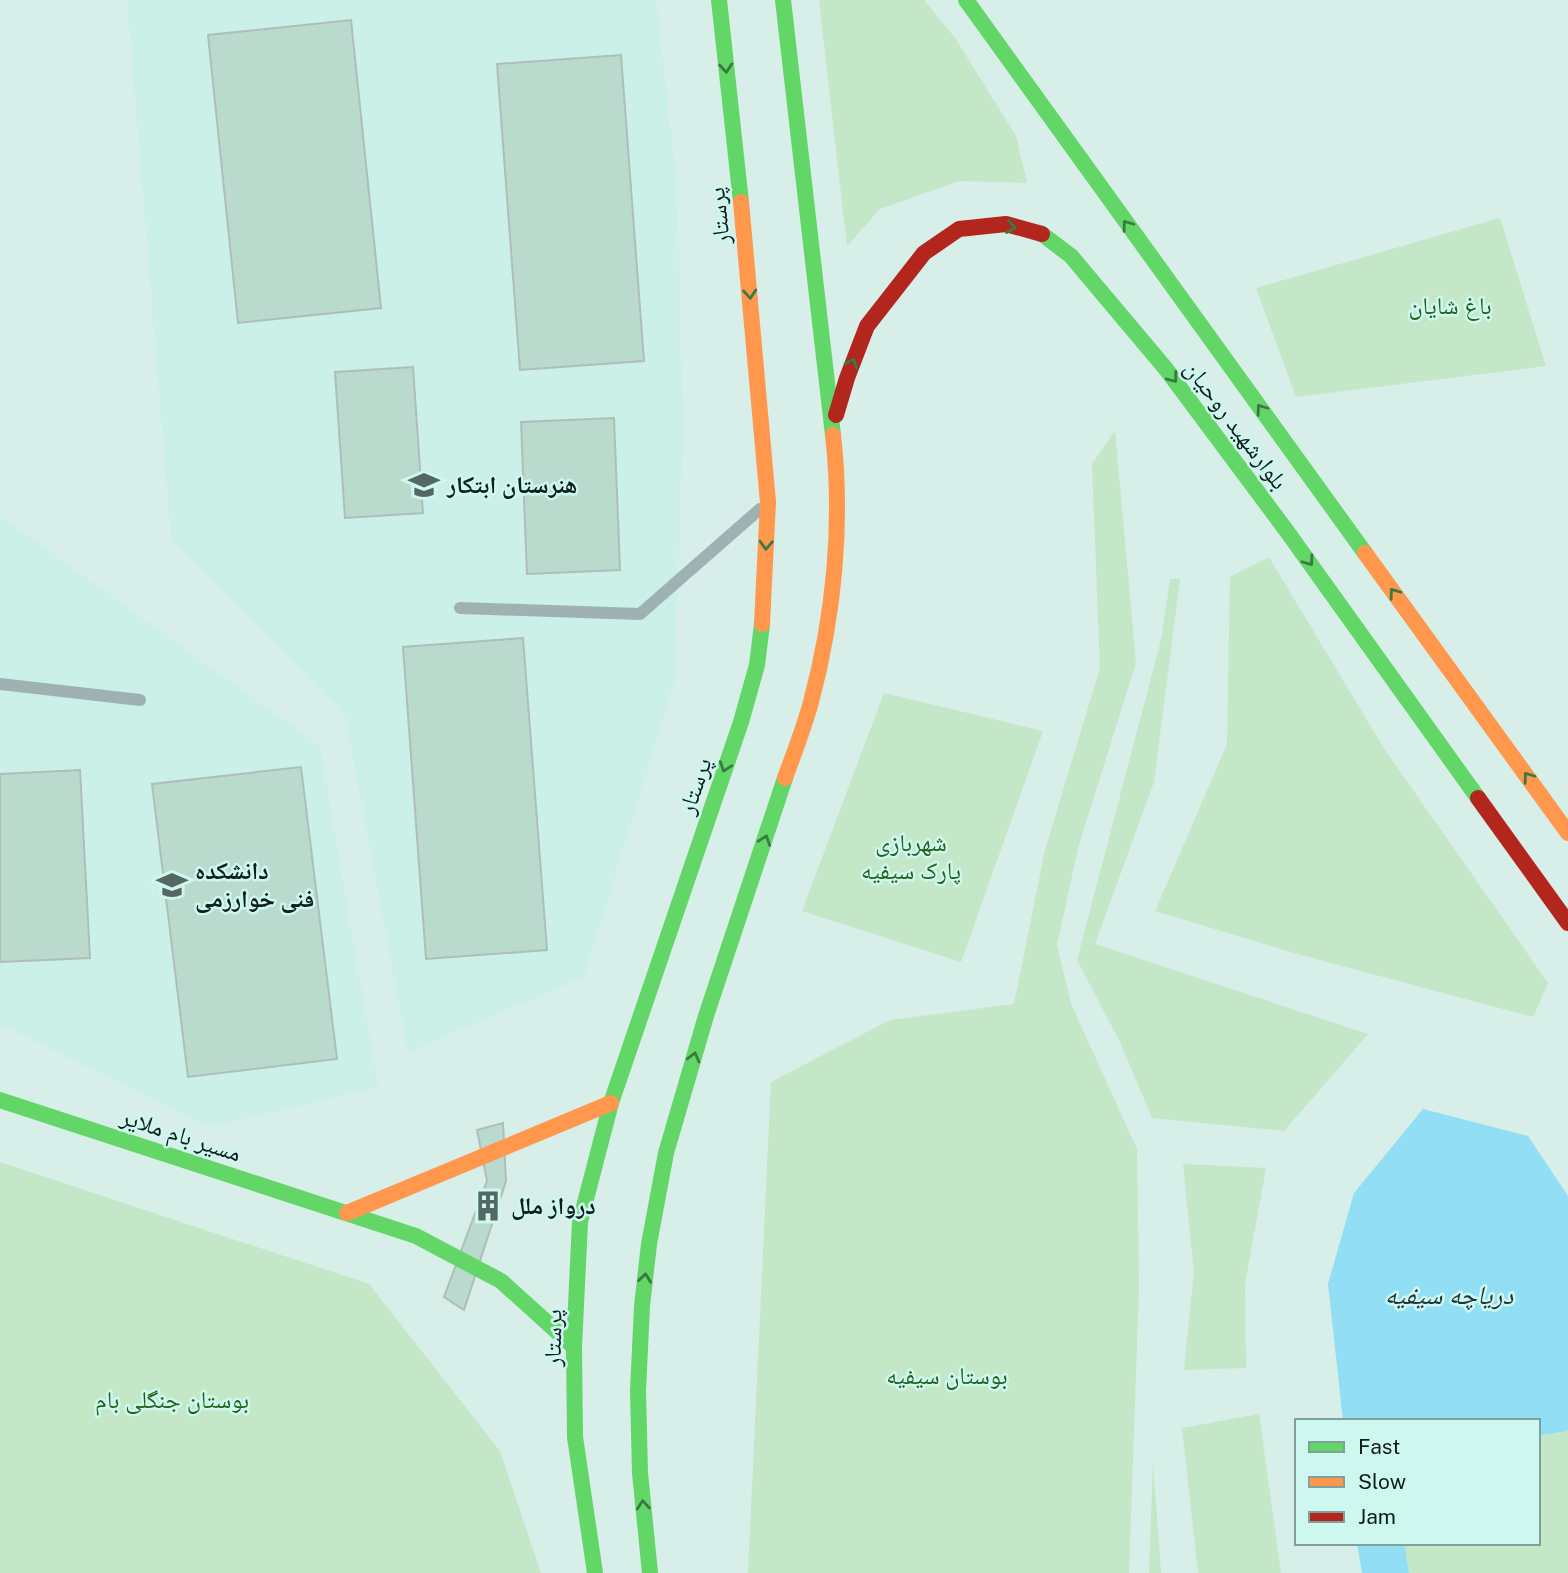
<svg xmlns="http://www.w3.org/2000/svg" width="1568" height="1573" viewBox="0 0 1568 1573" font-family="'Public Sans','Noto Naskh Arabic',sans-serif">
<rect width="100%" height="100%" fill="#d7eee9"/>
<g fill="#caf0e8">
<path d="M127,0h529l21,185 6,246 -9,251 -90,295 -176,75 -63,-337 -174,-177z"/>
<path d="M0,516l320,230 58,341 -170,40 -208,-103z"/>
</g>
<g fill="#c4e7c8">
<path d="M819,0h105l31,38 61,98 11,47 -68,-2 -79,28 -33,37z"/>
<path d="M1500,218l46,148 -250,31 -40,-109z"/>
<path d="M1115,431l21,232 -58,185 -21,97 14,59 66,145 2,138 -10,286h-381l23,-491 119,-62 124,-16 31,-154 55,-182 -8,-204z"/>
<path d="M1269,557l116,193 163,233 -15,34 -239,-64 -139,-42 72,-167 3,-167z"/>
<path d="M1170,579h10l-26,203 -59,162 273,90 -84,97 -132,-13 -31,-74 -44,-84 85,-324z"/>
<path d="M884,693l159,38 -82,231 -159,-51z"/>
<path d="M0,1162l369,122 131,167 41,122h-541z"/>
<path d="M1183,1164l83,4 -21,116 1,84 -62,2 10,-98z"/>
<path d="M1259,1414l22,159h-83l-16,-145z"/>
<path d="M1568,1431v142h-159l-5,-30h134v-107z"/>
<path d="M1153,1463l8,110h-12z"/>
</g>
<g fill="#92def4">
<path d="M1423,1109l105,27 40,60v235l-30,5v-15h-195l-15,-137 26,-91z"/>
<path d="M1357,1543h47l5,30h-47z"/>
</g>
<g fill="#b9dacd" stroke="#aebeb9" stroke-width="2">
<path d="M351,20l30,288 -143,15 -30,-288z"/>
<path d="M621,55l23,306 -124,9 -23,-306z"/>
<path d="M413,367l10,146 -78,5 -10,-146z"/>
<path d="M614,418l6,152 -93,4 -6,-152z"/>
<path d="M523,638l24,312 -121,9 -23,-312z"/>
<path d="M301,767l36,292 -149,18 -36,-293z"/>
<path d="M80,770l10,188 -90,4v-188z"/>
<path d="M503,1123l3,58 -42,129 -20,-13 43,-116 -10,-51z"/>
</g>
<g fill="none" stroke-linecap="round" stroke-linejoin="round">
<g stroke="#9fb2b3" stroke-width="12">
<path d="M460,608l180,6 120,-105"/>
<path d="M0,684l140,16"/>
</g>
<g stroke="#63d668" stroke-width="16">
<path d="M719,0l22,202"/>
<path d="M783,0l50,435"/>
<path d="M966,0l399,553"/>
<path d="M1042,234l29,22 95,113 120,161 192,268"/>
<path d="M0,1100l416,136 85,45 73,66"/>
<path d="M595,1573l-20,-136 -1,-90 6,-125 31,-119 130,-381 16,-57 5,-41"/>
<path d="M650,1573l-10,-100 -2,-82 4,-85 7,-62 17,-91 40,-137 79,-238"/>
</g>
<g stroke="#ff974d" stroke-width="16">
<path d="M741,202l27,300 -6,122"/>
<path d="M1365,553l203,280"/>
<path d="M785,778c9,-25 19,-50 26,-76 23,-86 32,-179 22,-267"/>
<path d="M347,1213l264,-110"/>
</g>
<g stroke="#b3261e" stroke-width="16">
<path d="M836,415l11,-37 20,-52 57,-73 35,-24 47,-5 36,10"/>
<path d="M1478,798l90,125"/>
</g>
</g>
<defs><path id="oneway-chevron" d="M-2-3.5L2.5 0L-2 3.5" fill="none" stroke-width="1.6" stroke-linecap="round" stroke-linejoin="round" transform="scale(1.75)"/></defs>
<g stroke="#387a42">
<use href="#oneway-chevron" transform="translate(726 68) rotate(85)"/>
<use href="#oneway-chevron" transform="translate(1127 225) rotate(-126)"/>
<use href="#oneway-chevron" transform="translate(1011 227) rotate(9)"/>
<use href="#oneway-chevron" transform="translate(750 294) rotate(85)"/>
<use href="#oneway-chevron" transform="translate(852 363) rotate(-69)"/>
<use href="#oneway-chevron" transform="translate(1173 378) rotate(53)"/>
<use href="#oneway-chevron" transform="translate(1261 409) rotate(-126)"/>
<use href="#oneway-chevron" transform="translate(766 545) rotate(93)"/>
<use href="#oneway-chevron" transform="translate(1309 561) rotate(54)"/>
<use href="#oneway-chevron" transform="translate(1394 593) rotate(-126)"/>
<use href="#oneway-chevron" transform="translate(725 767) rotate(109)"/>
<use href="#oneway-chevron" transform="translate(1528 777) rotate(-126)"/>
<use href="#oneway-chevron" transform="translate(765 840) rotate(-71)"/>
<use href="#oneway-chevron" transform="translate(694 1057) rotate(-75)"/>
<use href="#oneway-chevron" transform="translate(645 1278) rotate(-83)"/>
<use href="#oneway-chevron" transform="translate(643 1505) rotate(-95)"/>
</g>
<defs>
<g id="school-bare" transform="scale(2.415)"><path d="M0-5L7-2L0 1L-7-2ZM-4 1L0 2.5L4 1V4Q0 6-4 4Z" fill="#546763" stroke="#cef7ef" stroke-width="2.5" paint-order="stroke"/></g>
<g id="university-bare" transform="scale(2.415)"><path d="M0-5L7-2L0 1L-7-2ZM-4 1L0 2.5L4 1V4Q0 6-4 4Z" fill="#546763" stroke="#cef7ef" stroke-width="2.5" paint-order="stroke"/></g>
<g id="building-bare" transform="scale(2.415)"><path d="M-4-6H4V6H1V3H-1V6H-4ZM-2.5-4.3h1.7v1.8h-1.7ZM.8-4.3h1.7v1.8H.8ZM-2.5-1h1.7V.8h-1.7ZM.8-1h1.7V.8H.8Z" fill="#546763" stroke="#cef7ef" stroke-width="2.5" paint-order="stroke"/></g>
</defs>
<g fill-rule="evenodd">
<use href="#school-bare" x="424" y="485"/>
<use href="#university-bare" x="172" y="885"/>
<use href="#building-bare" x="488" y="1206"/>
</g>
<g text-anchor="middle" stroke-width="5" stroke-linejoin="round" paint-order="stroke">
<g font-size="24" fill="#0e1e1b" stroke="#cef7ef">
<text transform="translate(719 216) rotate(-96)" y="8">پرستار</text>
<text transform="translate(1236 425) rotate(53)" y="8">بلوارشهید روحیان</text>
<text transform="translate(695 786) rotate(-71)" y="8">پرستار</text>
<text transform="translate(181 1135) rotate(18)" y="8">مسیر بام ملایر</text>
<text transform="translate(553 1338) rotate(-89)" y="8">پرستار</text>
</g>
<g font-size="24" fill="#206317" stroke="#cef7ef">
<text x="1450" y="314">باغ شایان</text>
<text x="911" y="851">شهربازی<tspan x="911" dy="28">پارک سیفیه</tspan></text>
<text x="947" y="1384">بوستان سیفیه</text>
<text x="172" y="1408">بوستان جنگلی بام</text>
</g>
<g font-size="24" font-weight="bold" fill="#0e1e1b" stroke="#cef7ef" text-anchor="start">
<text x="447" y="493">هنرستان ابتکار</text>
<text x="195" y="879">دانشکده<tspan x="195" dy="28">فنی خوارزمی</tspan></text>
<text x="511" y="1214">درواز ملل</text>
</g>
<g font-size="26" font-style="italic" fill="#1c333b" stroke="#cef7ef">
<text x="1449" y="1304">دریاچه سیفیه</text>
</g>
</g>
<rect x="1295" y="1419" width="245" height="126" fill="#cef7ef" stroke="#81a09a" stroke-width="2"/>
<rect x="1309" y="1442" width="35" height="10" fill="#63d668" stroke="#81a09a" stroke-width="2"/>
<text x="1358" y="1454" font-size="21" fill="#0e1e1b">Fast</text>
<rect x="1309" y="1477" width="35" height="10" fill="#ff974d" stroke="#81a09a" stroke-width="2"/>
<text x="1358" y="1489" font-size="21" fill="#0e1e1b">Slow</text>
<rect x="1309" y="1512" width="35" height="10" fill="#b3261e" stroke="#81a09a" stroke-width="2"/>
<text x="1358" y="1524" font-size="21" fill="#0e1e1b">Jam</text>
</svg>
